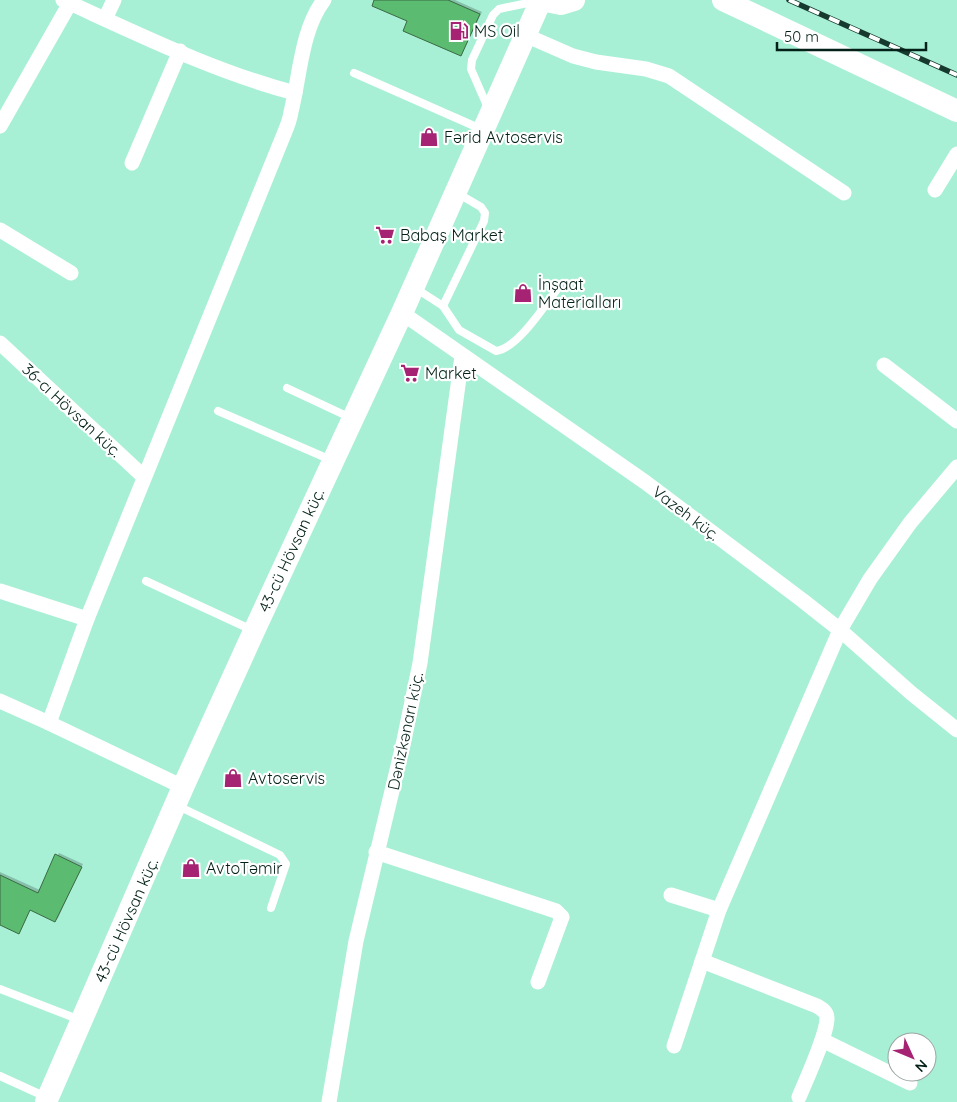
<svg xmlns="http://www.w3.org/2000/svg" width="957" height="1102" viewBox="0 0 957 1102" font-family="Quicksand,sans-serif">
<rect width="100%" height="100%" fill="#a8f0d5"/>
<g fill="#0003">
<path d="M376,0h79l27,12 -21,43z"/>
<path d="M59,853l24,11 -25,54 -3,3 -25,-12 -9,21 -21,-6v-52l40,18z"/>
</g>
<g fill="#5bbb70" stroke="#3a6a43">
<path d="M374,0h74l32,14 -19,42 -58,-25 4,-10 -35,-15z"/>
<path d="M55,854l27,13 -27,55 -25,-12 -11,24 -19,-9v-50l38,18z"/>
</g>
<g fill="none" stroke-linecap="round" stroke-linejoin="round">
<g stroke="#fff" stroke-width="8">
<path d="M354,73l127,56"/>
<path d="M488,108l-17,-39 1,-9 21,-45 6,-6 38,-8"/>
<path d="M415,288l28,18 16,24 37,21c22,-3 49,-46 62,-63"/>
<path d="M443,306l41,-85 1,-8 -4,-6 -24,-14"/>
<path d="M287,388l64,30"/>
<path d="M218,411l113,49"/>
<path d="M146,581l106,49"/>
<path d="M178,806l102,49 6,9 -15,44"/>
<path d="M0,989l80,31"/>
<path d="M0,1076l46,21"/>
</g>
<g stroke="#fff" stroke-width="15">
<path d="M63,0c75,34 152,72 232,93"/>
<path d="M105,19l9,-19"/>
<path d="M525,35l48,21 23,6 50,7 23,7 175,117"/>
<path d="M0,126l70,-123"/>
<path d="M132,163l48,-112"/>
<path d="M935,190l22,-36"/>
<path d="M0,230l71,43"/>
<path d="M402,313l243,169 157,118 38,30 71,63 46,37"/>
<path d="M0,343l144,134"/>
<path d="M884,365l73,56"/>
<path d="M0,591l87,28"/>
<path d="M0,701l49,22 134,64"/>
<path d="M49,723l38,-104 197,-485c3,-7 6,-15 7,-22 9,-36 10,-82 33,-112"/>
<path d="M376,852l180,59 6,6 -24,65"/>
<path d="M671,895l48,15"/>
<path d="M702,961l115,45c5,3 10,6 10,12 0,17 -21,62 -28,79"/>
<path d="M822,1040l88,43"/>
<path d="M674,1046l45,-136 121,-280 30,-51 40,-56 47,-56"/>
<path d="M329,1102l27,-161 47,-196 17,-82 42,-307"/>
</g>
<g stroke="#fff" stroke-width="22">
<path d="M541,0l20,4 13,-4"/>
<path d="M723,0l234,111"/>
<path d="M46,1102l137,-315 71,-156 148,-318 139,-313"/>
</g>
<g stroke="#173a2f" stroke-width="5.5">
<path id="rail" d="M789,0l168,75"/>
</g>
<use href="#rail" stroke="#fff" stroke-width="4" stroke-dasharray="11" stroke-linecap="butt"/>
</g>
<defs>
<g id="fuel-bare" transform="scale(1.5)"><path d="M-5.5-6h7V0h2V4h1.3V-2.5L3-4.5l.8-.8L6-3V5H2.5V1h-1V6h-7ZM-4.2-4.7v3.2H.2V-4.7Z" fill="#a52372" stroke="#fff" stroke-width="2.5" paint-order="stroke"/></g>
<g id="shop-bare" transform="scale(1.5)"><path d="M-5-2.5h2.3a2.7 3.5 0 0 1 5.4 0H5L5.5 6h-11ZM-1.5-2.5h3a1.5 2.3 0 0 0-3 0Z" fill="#a52372" stroke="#fff" stroke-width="2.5" paint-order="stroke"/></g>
<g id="supermarket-bare" transform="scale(1.5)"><path d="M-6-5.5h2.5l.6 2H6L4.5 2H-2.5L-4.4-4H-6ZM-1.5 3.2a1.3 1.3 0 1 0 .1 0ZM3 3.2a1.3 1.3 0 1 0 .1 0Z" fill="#a52372" stroke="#fff" stroke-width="2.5" paint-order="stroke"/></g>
</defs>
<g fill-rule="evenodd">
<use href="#fuel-bare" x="459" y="31"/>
<use href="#shop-bare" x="429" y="137"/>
<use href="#supermarket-bare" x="385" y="235"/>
<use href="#shop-bare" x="523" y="293"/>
<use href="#supermarket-bare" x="410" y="373"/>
<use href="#shop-bare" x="233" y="778"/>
<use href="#shop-bare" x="191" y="868"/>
</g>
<g text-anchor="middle" stroke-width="4.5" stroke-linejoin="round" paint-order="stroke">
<g font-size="16" fill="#032118" stroke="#fff" text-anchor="start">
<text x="474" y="37">MS Oil</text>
<text x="444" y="143">Fərid Avtoservis</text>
<text x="400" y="241">Babaş Market</text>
<text x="538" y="290">İnşaat<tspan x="538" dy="18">Materialları</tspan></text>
<text x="425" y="379">Market</text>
<text x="248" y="784">Avtoservis</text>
<text x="206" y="874">AvtoTəmir</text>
</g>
<g font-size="16" fill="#032118" stroke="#fff">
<text transform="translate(72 410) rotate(43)" y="6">36-cı Hövsan küç.</text>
<text transform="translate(686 513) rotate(37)" y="6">Vazeh küç.</text>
<text transform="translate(291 550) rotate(-65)" y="6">43-cü Hövsan küç.</text>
<text transform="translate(405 731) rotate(-78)" y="6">Dənizkənarı küç.</text>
<text transform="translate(126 920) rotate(-66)" y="6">43-cü Hövsan küç.</text>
</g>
</g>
<g transform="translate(912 1057) rotate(134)"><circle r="24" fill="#ffffff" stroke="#9aa6a3"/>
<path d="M0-4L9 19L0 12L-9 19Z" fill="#a52372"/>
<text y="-8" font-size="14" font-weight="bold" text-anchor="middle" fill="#032118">N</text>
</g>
<path d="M777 42v8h149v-8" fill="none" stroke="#032118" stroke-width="2.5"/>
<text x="784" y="42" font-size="15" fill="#032118" stroke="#ffffff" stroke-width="4" paint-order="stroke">50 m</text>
</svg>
